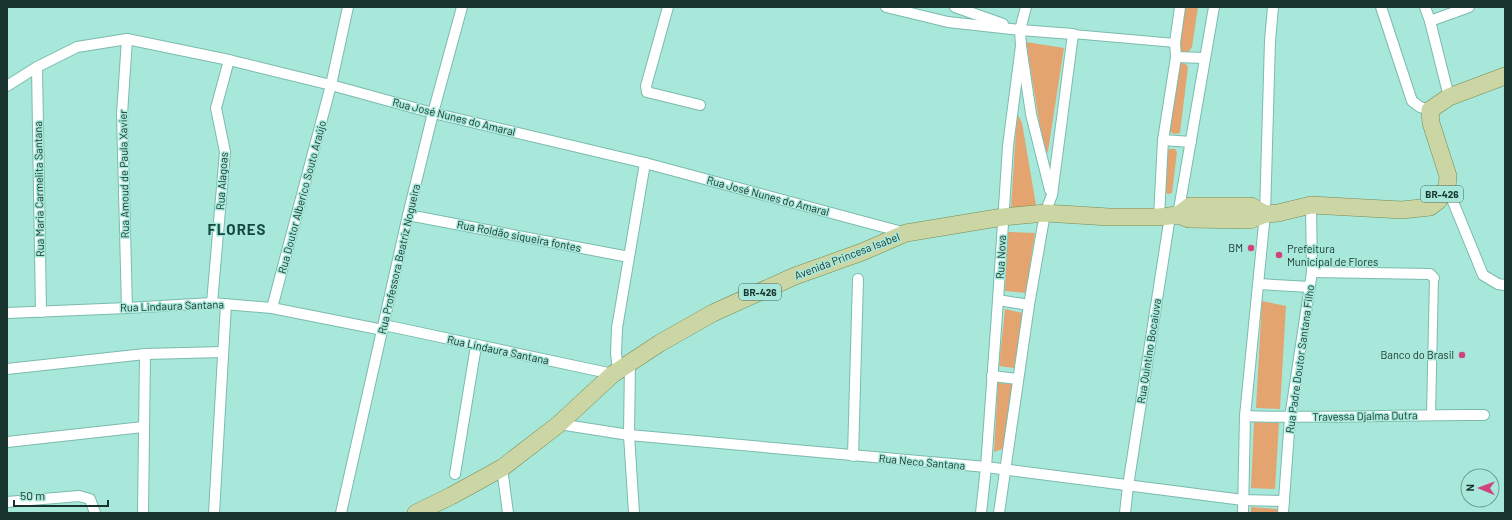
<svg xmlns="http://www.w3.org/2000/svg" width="1512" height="520" viewBox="0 0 1512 520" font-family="Barlow,sans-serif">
<rect width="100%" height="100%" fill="#a7e8da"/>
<g fill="#e3a470">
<path d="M1183,7h15l-6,40 -4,6 -7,-1 -2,-6z"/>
<path d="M1026,42l38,6 -16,103 -3,6z"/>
<path d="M1181,63l5,1 2,3 -8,66 -6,1 -5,-3 10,-67z"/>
<path d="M1017,113l5,10 14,82 -2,5 -20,1 -3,-3z"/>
<path d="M1169,149h6l2,3 -5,41 -4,1 -6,-3 6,-40z"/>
<path d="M1008,232l27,1 -9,60 -21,-2z"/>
<path d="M1262,301l24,5 -6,103 -24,-1z"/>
<path d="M1005,309l18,4 -9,55 -15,-2z"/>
<path d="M998,383l16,1 -9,64 -11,4z"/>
<path d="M1254,422l25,1 -4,66 -24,-1z"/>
<path d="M1251,507l26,2v4h-26z"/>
</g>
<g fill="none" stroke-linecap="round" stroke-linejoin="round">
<g stroke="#7bbbae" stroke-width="10">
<g id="pedestrian">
<path d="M1073,34l102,9"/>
<path d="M1431,415l3,-137"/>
</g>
</g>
<g stroke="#7bbbae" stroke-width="12">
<g id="minor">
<path d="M668,7l-22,79 1,6 53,13"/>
<path d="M886,7l62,15 72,8 53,4 -21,161 -7,18 -16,92 -30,208"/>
<path d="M955,7l48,17"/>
<path d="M1026,7l-6,23 1,16 10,68 19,76"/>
<path d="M1381,7l31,94 8,6 10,3"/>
<path d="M1425,7l5,14 19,76"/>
<path d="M1430,21l39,-14"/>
<path d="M127,39l-5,75 5,194"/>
<path d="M1176,57l29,1"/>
<path d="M37,67l4,245"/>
<path d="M7,86l30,-19 40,-20 50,-8 102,21 102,25 102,28 212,50 261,70"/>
<path d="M1163,140l28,2"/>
<path d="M1447,187l36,88 15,9 7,1"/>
<path d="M408,215l221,42"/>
<path d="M1178,215l36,-208"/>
<path d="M1159,217l4,-77 13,-83 -1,-14 5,-36"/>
<path d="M1312,272l118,2 4,4"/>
<path d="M1259,284l51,3"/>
<path d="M998,300l31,5"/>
<path d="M212,303l13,-151 -9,-44 13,-48"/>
<path d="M272,308l59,-223 17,-78"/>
<path d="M7,313l120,-5 85,-5 60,5 111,22"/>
<path d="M384,325l229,49"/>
<path d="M630,362l-1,73 5,78"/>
<path d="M7,369l138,-15 78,-2"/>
<path d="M618,371l-2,-18 1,-25 28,-165"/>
<path d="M992,376l26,3"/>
<path d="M1245,416c80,3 160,-2 239,-1"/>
<path d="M559,424l70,11 357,32 257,33 41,1"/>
<path d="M7,442l136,-15"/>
<path d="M853,456l5,-177"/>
<path d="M502,468l6,45"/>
<path d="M455,474l21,-128"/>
<path d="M7,502l72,-6 11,3 5,14"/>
<path d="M143,513l2,-159"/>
<path d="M214,513l12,-209"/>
<path d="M341,513l67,-298 25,-102 29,-106"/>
<path d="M981,513l5,-46 12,-167 10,-154 13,-100"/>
<path d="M1125,513l3,-27 42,-270"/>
<path d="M1243,513l2,-97 20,-202 5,-173 3,-34"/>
<path d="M1283,513l7,-95 22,-146 -1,-67"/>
</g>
</g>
<g stroke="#768b54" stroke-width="18">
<g id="primary">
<path d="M1178,215l11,4 61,1 15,-6 13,-1 33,-8 91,5 28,-3 8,-6 9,-14 1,-11 -17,-53 -1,-13 19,-13 56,-21"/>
<path d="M416,513l35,-17 51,-28 57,-44 54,-50 47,-31 53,-30 82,-37 67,-24 44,-19 97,-16 42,-4 64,4h50l19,-2 12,-9h61l14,8"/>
</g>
</g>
<use href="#pedestrian" stroke="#fff" stroke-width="8"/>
<use href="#minor" stroke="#fff" stroke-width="10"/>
<use href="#primary" stroke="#cbd6a4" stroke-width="17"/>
</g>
<g fill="#cf447a" stroke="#a7e8da" stroke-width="1.5">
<circle cx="1251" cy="248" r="4"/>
<circle cx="1279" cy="255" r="4"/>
<circle cx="1462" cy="355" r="4"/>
</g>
<g text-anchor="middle" stroke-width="3" stroke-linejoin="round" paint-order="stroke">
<g fill="#a7e8da" stroke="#436962" stroke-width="1">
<rect x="1421" y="186" width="42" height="16" rx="3"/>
<rect x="739" y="284" width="42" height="16" rx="3"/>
</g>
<g font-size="10" font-weight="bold" fill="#18332e">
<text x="1442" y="198">BR-426</text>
<text x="760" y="296">BR-426</text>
</g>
<g font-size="11" fill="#18332e" stroke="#a7e8da">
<text transform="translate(454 117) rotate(14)" y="4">Rua José Nunes do Amaral</text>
<text transform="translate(124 174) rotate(-91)" y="4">Rua Amoud de Paula Xavier</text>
<text transform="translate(222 181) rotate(-86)" y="4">Rua Alagoas</text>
<text transform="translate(39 189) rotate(-91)" y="4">Rua Maria Carmelita Santana</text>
<text transform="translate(768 196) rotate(15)" y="4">Rua José Nunes do Amaral</text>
<text transform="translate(302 197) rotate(-75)" y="4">Rua Doutor Alberico Souto Araújo</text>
<text transform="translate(519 236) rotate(11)" y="4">Rua Roldão siqueira fontes</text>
<text transform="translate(847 256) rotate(-21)" y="4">Avenida Princesa Isabel</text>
<text transform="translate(1001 257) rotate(-87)" y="4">Rua Nova</text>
<text transform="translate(399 259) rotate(-77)" y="4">Rua Professora Beatriz Nogueira</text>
<text transform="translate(172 306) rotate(-2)" y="4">Rua Lindaura Santana</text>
<text transform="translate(498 350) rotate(12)" y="4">Rua Lindaura Santana</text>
<text transform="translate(1149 351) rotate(-81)" y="4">Rua Quintino Bocaiuva</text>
<text transform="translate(1300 359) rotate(-82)" y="4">Rua Padre Doutor Santana Filho</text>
<text transform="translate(1365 416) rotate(-1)" y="4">Travessa Djalma Dutra</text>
<text transform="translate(922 462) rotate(5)" y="4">Rua Neco Santana</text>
</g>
<g font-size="11" fill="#18332e" stroke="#a7e8da" text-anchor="end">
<text x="1243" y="252">BM</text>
<text x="1287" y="253" text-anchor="start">Prefeitura<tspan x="1287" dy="13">Municipal de Flores</tspan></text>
<text x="1454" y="359">Banco do Brasil</text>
</g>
<g font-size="15" font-weight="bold" letter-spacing="1" fill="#15473f" stroke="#a7e8da">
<text x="237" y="235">FLORES</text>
</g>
</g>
<rect width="1512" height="520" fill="none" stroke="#18332e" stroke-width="16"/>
<g transform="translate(1480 488) rotate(271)"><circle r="19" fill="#a7e8da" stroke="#6ea095"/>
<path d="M0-3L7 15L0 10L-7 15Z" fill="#cf447a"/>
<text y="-6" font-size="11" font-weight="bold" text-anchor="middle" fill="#18332e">N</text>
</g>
<path d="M14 500v6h94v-6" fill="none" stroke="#18332e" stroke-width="2"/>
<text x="20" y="500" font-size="12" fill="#18332e" stroke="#a7e8da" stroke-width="3" paint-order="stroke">50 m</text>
</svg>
